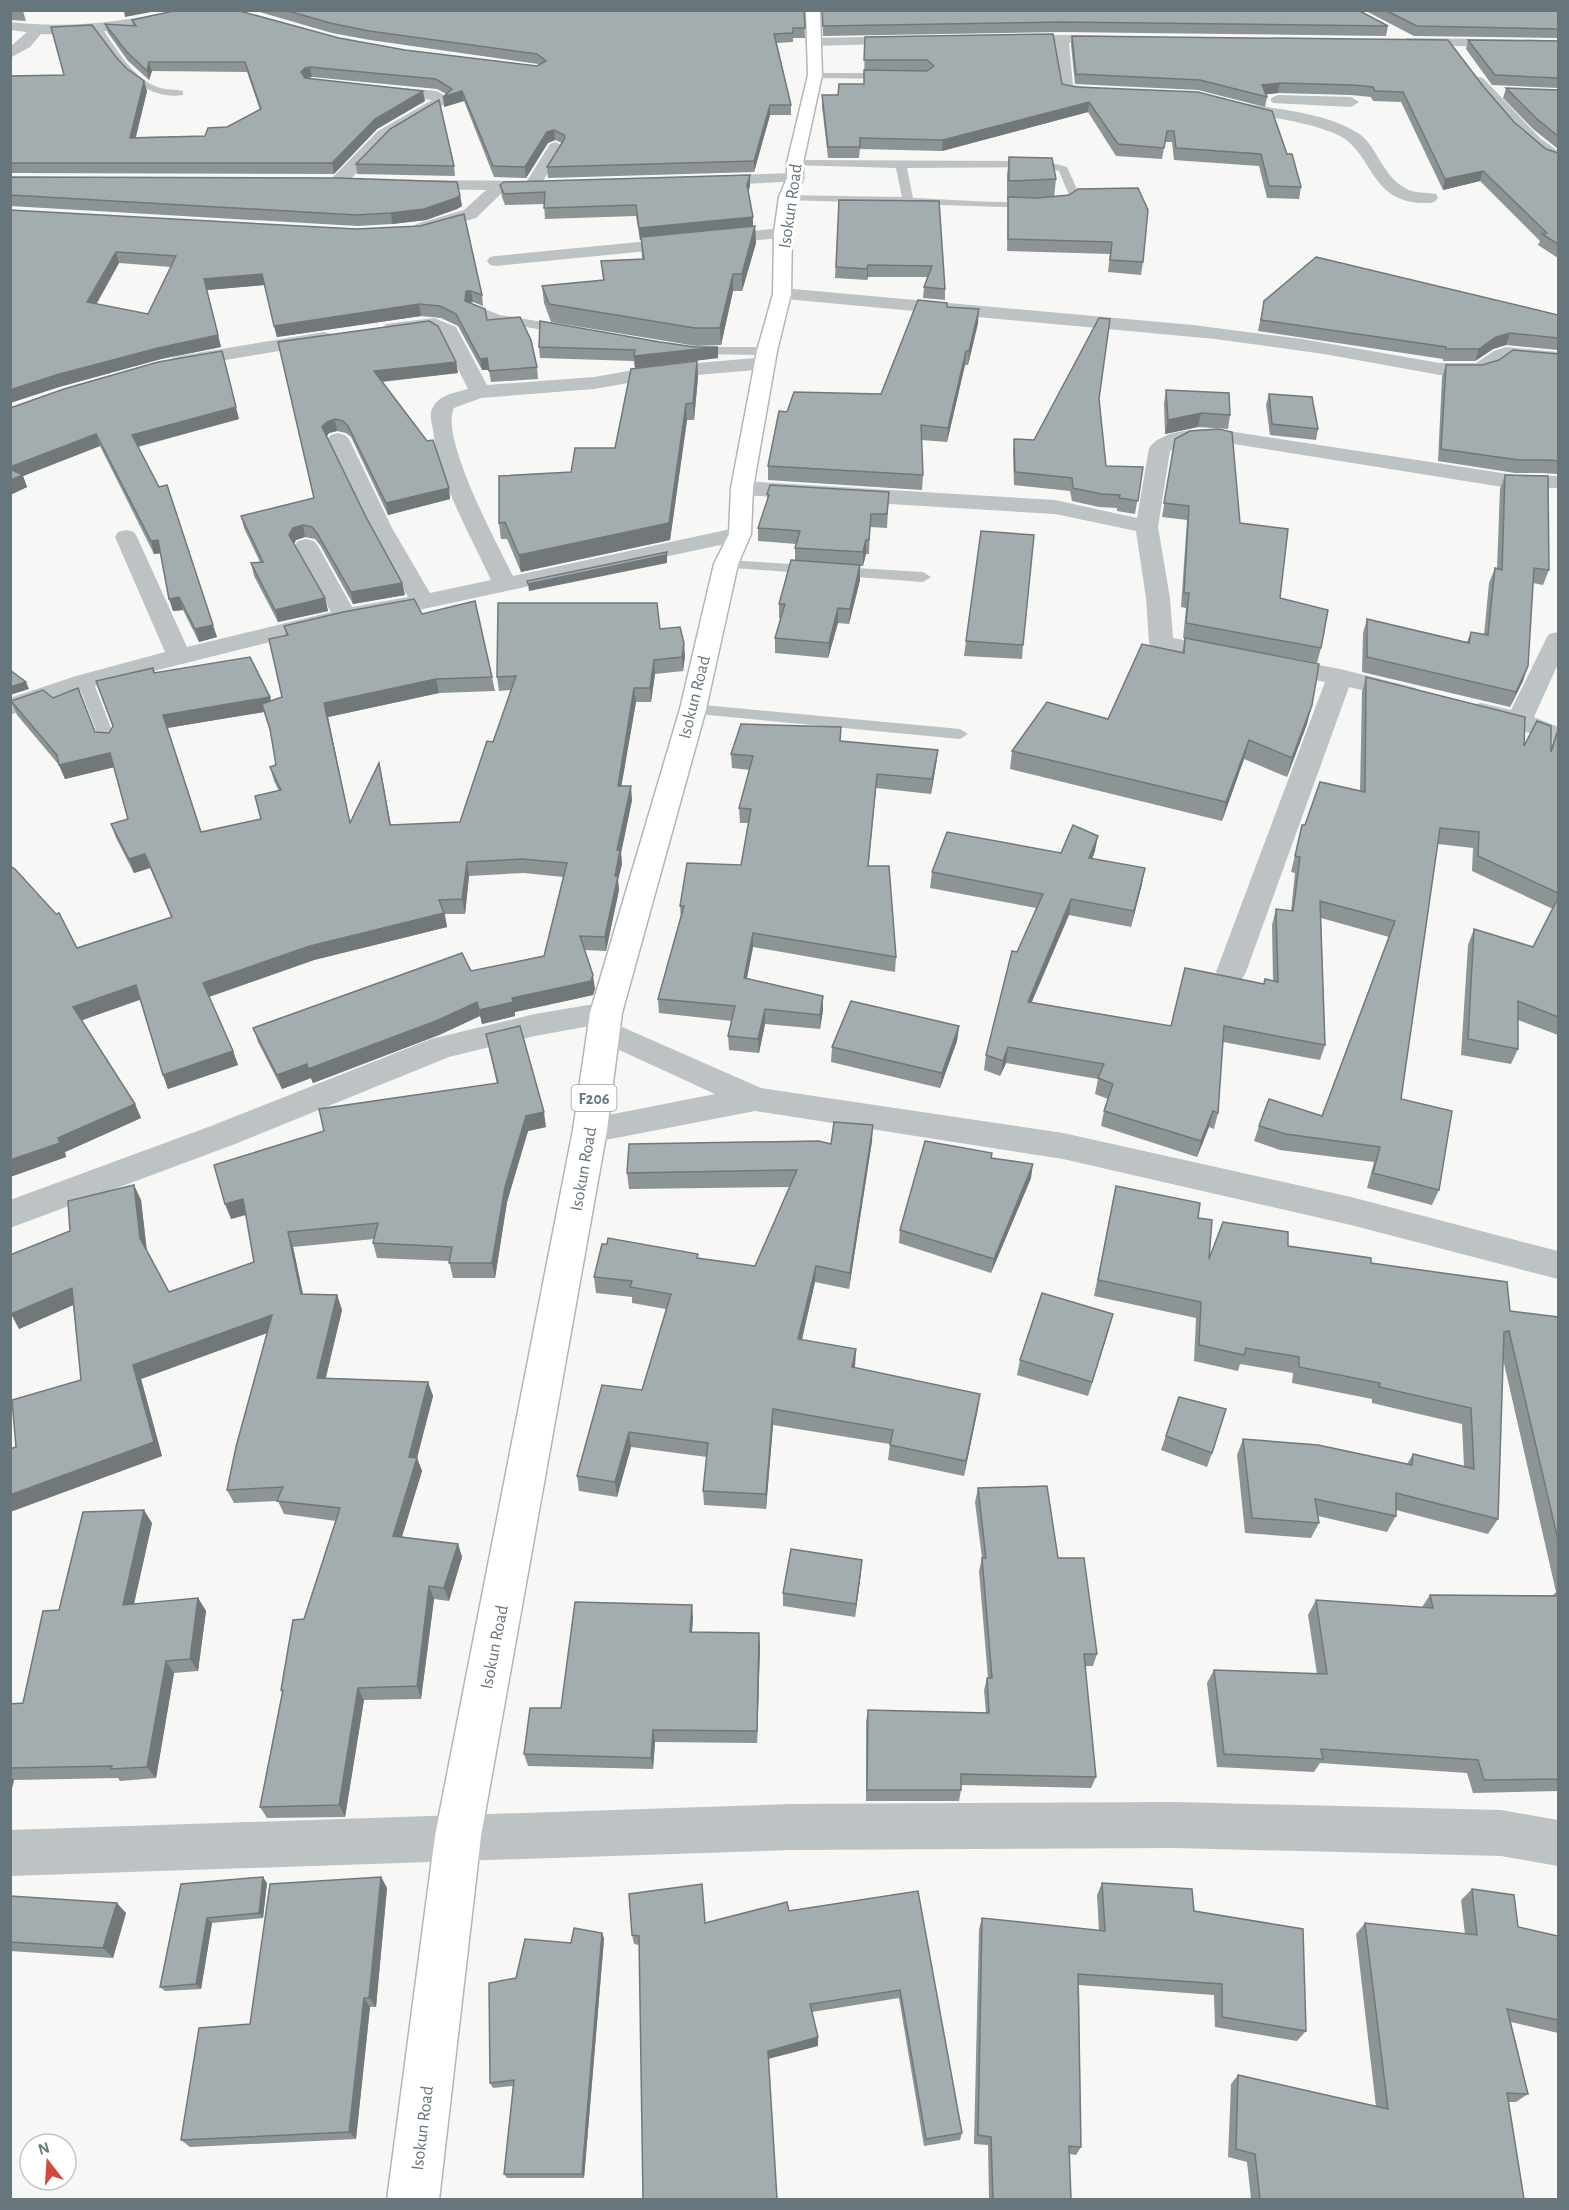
<svg xmlns="http://www.w3.org/2000/svg" width="1569" height="2210" viewBox="0 0 1569 2210" font-family="'Alegreya Sans',sans-serif">
<rect width="100%" height="100%" fill="#f7f7f5"/>
<g fill="none" stroke-linecap="round" stroke-linejoin="round">
<g stroke="#b1b6b8" stroke-width="3">
<path id="primary" d="M806,10h14l2,65 -19,88v15l-8,19 -3,36 -1,61 -14,57 -24,137 -2,46 -13,30 -32,145 -84,304 -15,117 -126,706 -42,364h-52l48,-364 138,-706 17,-117 90,-304 34,-145 15,-30 2,-46 26,-137 16,-57 1,-61 5,-36 8,-19v-15l21,-88z"/>
</g>
<g fill="#bdc2c4" fill-rule="evenodd">
<path d="M95,27h6c15,21 33,53 59,61 7,2 16,1 23,3v4c-43,7 -68,-35 -89,-66z"/>
<path d="M812,73h80l5,3 -5,3 -77,-1 -3,-1z"/>
<path d="M795,160l249,1 23,6 13,29 -13,9 -31,3 -249,-8 -4,-1v-4l119,2 -6,-29 -105,-3v-4zM1044,167l15,4 10,24c-23,13 -124,4 -156,3l-6,-30z"/>
<path d="M472,304l28,11 67,11 6,4 -6,4 -70,-12 -29,-11v-6z"/>
<path d="M690,347h77l6,4 -6,4 -81,-1 -2,-3 2,-3z"/>
<path d="M726,560l197,12 8,5 -8,5 -202,-15 -2,-3z"/>
<path d="M85,676l8,5 23,60 -2,4h-12l-2,-4 -23,-60z"/>
<path d="M693,704l267,25 8,5 -8,5 -273,-26 -2,-4 2,-4z"/>
</g>
<g fill="#bdc2c4" fill-rule="evenodd">
<path d="M177,10h26l-6,4c-51,12 -103,22 -156,20l-11,13 -20,11v-11l17,-15 -17,-2v-8c57,7 111,0 167,-12z"/>
<path d="M1008,34l113,2 2,3 -7,4h-47l4,42 33,4 7,4 -7,4 -45,-5 -7,-49 -51,-2 -2,-3 2,-3z"/>
<path d="M909,36l5,1 2,3 -2,3 -99,3 -7,-4 7,-4z"/>
<path d="M1407,38l151,2v8l-156,-3 -2,-3z"/>
<path d="M1478,77l5,1 57,60 18,13v12c-25,-5 -67,-59 -85,-79l-2,-3z"/>
<path d="M379,86l58,5 14,9 -61,37 -45,48h-12l-2,-4 2,-4 45,-46 54,-31 -58,-7 -2,-3z"/>
<path d="M1278,95l73,2 8,5 -8,5 -78,-4 -3,-3 3,-3z"/>
<path d="M1229,100c41,10 92,10 129,33 19,12 24,43 47,55 10,6 20,4 31,6l2,4c-4,6 -9,5 -16,5 -54,-2 -48,-52 -86,-69 -35,-15 -76,-17 -112,-26l-3,-3 3,-3z"/>
<path d="M556,142l8,5 -21,34 8,1 2,4 -2,4h-46l-29,28 -54,15 -6,-1 -3,-4 3,-4 48,-14 22,-20 -73,-1 -6,-1 -2,-4 2,-4 120,1 23,-37z"/>
<path d="M795,173l6,2 2,3 -2,3 -97,5 -8,-5 8,-5z"/>
<path d="M783,228l6,1 3,4 -3,4 -293,29 -6,-1 -3,-4 3,-4 6,-1z"/>
<path d="M782,288l411,37 109,14 138,24h36l18,-12 12,-4 52,5v12l-49,-5 -14,11 -17,5h-38l-116,-21 -109,-15 -440,-41 -2,-4 2,-4z"/>
<path d="M434,318l22,9 31,58 107,-8 57,-10 116,-10 7,2 3,4 -3,4 -7,2 -116,10 -57,10 -113,9 -27,10c-15,28 44,138 59,168l227,-49 8,2 3,5 -3,5 -325,70 -77,14 -252,63 -84,29v-17l66,-22 89,-24 -50,-115 3,-5 8,-2 8,2 3,5 50,110 144,-35 -37,-66 4,-5 8,-2 8,2 4,5 34,61 56,-10 -38,-69 -43,-89 4,-4 7,-2 7,2 4,4 43,89 38,65 61,-13c-22,-48 -52,-97 -58,-150 -1,-5 -3,-13 -2,-18 5,-17 23,-19 37,-23l-27,-54 -10,-5 -38,4 -7,-2 -3,-4 3,-4z"/>
<path d="M324,332l7,2 3,4 -3,4 -152,26 -7,-2 -3,-4 3,-4 7,-2z"/>
<path d="M1215,429l300,46 43,1v12l-43,1 -300,-48 -28,2 -17,8 -12,76 12,71 3,40 167,31 76,19 4,5 -4,5 -9,3 -58,-14 -103,285 -4,7 -11,4 -11,-4 -4,-7 109,-290 -173,-34 -3,-5 -3,-45 -10,-67 -81,-17 -313,-19 -8,-2 -3,-5 3,-5 8,-2 313,19 82,18 12,-70c13,-18 46,-19 66,-19z"/>
<path d="M1558,632v32l-24,53 24,10v17l-48,-18 -38,-9 -4,-6 4,-6 9,-2 30,7 35,-71 3,-5z"/>
<path d="M606,1002l11,3 5,8 -5,8 -82,15 -86,21 -214,87 -225,84v-28l201,-74 220,-87 104,-25z"/>
<path d="M1175,1802l326,8 57,10v46l-57,-10 -326,-8 -384,2 -781,26v-46l781,-26z"/>
</g>
<path fill="#bdc2c4" fill-rule="evenodd" d="M604,1019l157,69 302,45 288,64 207,54v28l-207,-54 -288,-66 -308,-48 -165,32 -12,-4 -5,-9 5,-9 137,-27 -122,-56 -5,-8 5,-8z"/>
<use href="#primary" fill="#fff" fill-rule="evenodd"/>
</g>
<g fill="#8c9496" fill-rule="evenodd">
<path d="M10,10l13,1 3,10 -16,-1z"/>
<path d="M248,10h556l1,28h-12v4l-16,1 14,62v10h-21l-16,57 -206,6 -1,-11 15,-24 -7,-3 -7,3 -22,35 -32,-1 -30,-76 -20,6 2,-13 -9,-5 -125,-12 -6,1 119,23 -48,28 -43,45 -324,-1v-97l54,-1 52,-18 10,11 18,13 3,10 -11,46 69,-1 22,-9 33,-17 -13,-38 -95,-1 -3,9 -21,-19 -20,-28 -3,-9 28,2 -1,-6 207,18 66,12 132,16 3,-1 -2,-1 -168,-24 -38,-7 -76,-22z"/>
<path d="M822,10h536l30,16 -2,10 -325,-4 -238,4z"/>
<path d="M1364,10h194v28l-144,-2z"/>
<path d="M1072,36l411,50 31,36 32,27 12,4v105l-20,-13 2,-4 -60,-60 -37,9 -42,-88 -28,-1 -2,-4 -20,-2 -73,-2 -13,1 2,3 -2,10 -67,-17 -123,-6 -4,-39z"/>
<path d="M865,37l197,47 225,70 14,33 -2,12 -32,-1 -8,-32 -85,-6 -2,-18h-7l-3,17 -46,-3 -28,-44 -146,39 -82,-2 -1,9h-31l-6,-52v-11h16l26,-11z"/>
<path d="M1468,40l90,1v47l-66,-3 -26,-36z"/>
<path d="M1506,88l52,2v59l-25,-20 -30,-31z"/>
<path d="M1009,157l47,22 -2,18 89,65 -2,13 -33,-3 2,-18 -103,-3 1,-51h-1v-25z"/>
<path d="M356,164l98,2 1,10 -98,-2z"/>
<path d="M750,175v11l-2,6 5,34h2l1,17 -14,48h-9l-12,54 -25,1 -145,-24 -7,-19 -2,-17 61,-6 -2,-19 41,-2 -1,-19h-1l-4,-24 -91,3 -1,-15 -39,1 -3,-8 -2,-12z"/>
<path d="M10,177l450,19 2,10 -5,3 -31,11 -34,4 -34,2 -348,-20z"/>
<path d="M839,200l100,1 6,88v11l-22,-2 1,-11 3,-10h-59l-1,3 -32,-2z"/>
<path d="M10,210l346,19 126,66 1,11 -10,-4 -4,1 68,64 1,12 -47,3 -2,-12h-7l-24,-44 -17,-8 -20,-2 -144,21 -13,-52 -57,5 14,57 -60,12 -102,28 -49,16zM119,263l52,4 -23,47 -52,-10z"/>
<path d="M1264,301l294,14v35l-52,-5 -13,4 -18,12h-32v-2l-185,-28z"/>
<path d="M947,307l31,16 -10,42h-3l-18,77 -26,-2 2,35 -1,15 -154,-10v-14l19,-54 94,-18z"/>
<path d="M540,321l178,37 -83,10 -1,-7 -94,-3 -1,-11z"/>
<path d="M278,342l178,20 2,11 -76,9 67,106 1,11 -62,16 -37,-78 -5,-4 -9,-2 -8,2 -2,3 39,81 36,66 3,12 -52,9 -33,-59 -5,-6 -10,-2 -9,3 -2,4 31,54 3,13 -50,11 -24,-46 -3,-13 9,-1 -16,-34 -3,-12 73,-18z"/>
<path d="M1558,354v120l-16,-1h-27l-77,-12 4,-84 4,-12h36z"/>
<path d="M697,361l1,16 -4,43h-7l-17,120 -149,32 -14,-33h-6l-2,-16 72,-51 44,-24z"/>
<path d="M1166,390l64,25 -2,14 -30,-2 -33,7 -1,-31z"/>
<path d="M1269,394l49,35 -2,11 -46,-5 -4,-30z"/>
<path d="M1099,399l7,67 37,1 -8,47 -18,-3v-3l-18,-1 -27,-6 -2,-10 -56,-6 -1,-33 1,-13 20,1z"/>
<path d="M10,408l229,11 -101,28 79,190 -18,5 -16,-32 -10,1 -12,-58 -7,1 -54,-108 -77,30 4,11 -17,8z"/>
<path d="M1175,439l65,84 40,75 41,50 -4,15 -122,-23 112,84 -20,53 -43,-18 -22,62 -212,-52 2,-18 96,-32 74,-66 3,-15h-2l3,-30 -5,-1 6,-87 -25,-3z"/>
<path d="M1505,475l44,95 -6,15 -10,-2 -10,98 -13,26 -148,-35 1,-39 4,-14 100,23 4,-10 13,3 5,-52 6,-15 2,1 3,-80z"/>
<path d="M889,492l-2,36 -17,-1 -1,27h-3l-3,12h-3v14l-11,44 -11,-1 -10,35 -53,-5v-15l6,-19 -2,-1v-14l16,-44v-12l1,-4 -38,-3v-13l9,-27v-7z"/>
<path d="M422,614l70,63 3,14 -56,2 -111,24 22,106 29,-60 12,62 69,-3 33,-80 18,-52 -12,1 -2,-14 163,-48 25,27 -2,15 -28,3 -4,28h-15l-15,84 11,14 -11,53 1,11 -4,16 1,10 -13,61 -21,-1 10,39 -2,6 -78,17v4l-33,8 -2,-8 -41,19 -126,48 -2,-5 -29,11 -24,-47 -5,-14 218,-57 73,-15 19,-79 -39,-4 -55,3 -4,38h-20l2,13 -133,33 -105,37 24,54 5,14 -70,24 -5,-14 -23,-75 -58,20 53,84 6,14 -76,34 1,5 -56,20 67,-229 94,-31 -21,-49 -16,5 -18,-35 -5,-14 17,-5 -14,-52 -49,12 -6,-14 -42,-50 -6,-14 84,31 14,1 44,-65 2,5 115,24 1,4 11,-4 4,-61 -2,-10zM264,712l7,22 5,31 -6,2 4,14 5,10 -18,28 -60,13 -34,-104z"/>
<path d="M966,641l57,4 -1,14 -58,-3z"/>
<path d="M1366,677l158,69 27,1 7,-18v306l-40,-15v29l-7,15 -50,-9 7,-110 6,-16 59,18 20,-38 -81,-38 1,-23 -35,-4 -37,255 38,91 -7,15 -65,-17 7,-26 -94,-12 -26,-9 5,-15 63,-10 67,-179 -68,-19 4,127 -5,15 -97,-18 -5,71 -4,16 -5,-2 -12,30 -96,-31 3,-15 4,-12 -13,-5 3,-15 -92,-16 -6,13 -16,-6 2,-15 50,-147 -106,-20 2,-16 129,-19 34,-2 -3,8 50,25 -11,43 -62,-12 -37,87 139,24 93,-43 1,-4 8,2 -1,-56 4,-16 15,2 4,-38 -4,-1 11,-47h3l55,-34 2,-99z"/>
<path d="M841,741l97,9 -2,15 -5,29 -55,-6 -8,78 28,91 -1,15 -142,-25 -6,31 76,18v14l-3,19 -55,-5 -6,29 -30,-3 -1,-14 4,-15 -73,-8 -1,-14 23,-80 -1,-13 61,-41 7,-42h-8l-1,-15 11,-38 -18,-2 -1,-14z"/>
<path d="M959,1026l-2,15 -17,47 -109,-26 1,-15z"/>
<path d="M486,1034l60,93 -18,4 -21,71 -12,76h-42l-4,-17 -72,-3 -4,-15 1,-4 -81,8 10,47 34,1 5,15 -16,68 102,4 5,14 -16,62 5,13 -20,66 56,7 4,13 -13,44 -15,-2 -13,100 -57,1 -19,117 -78,1 -7,-11 22,-114 -1,-3 55,-169 -52,-7 -6,-13 -44,2 -7,-13 40,-157 -126,46 21,77 -152,56v-63l6,-2 65,-67 -8,-75 -54,24 51,-98 71,-31 6,51 22,41 85,-30 -8,-47 -15,4 266,-135z"/>
<path d="M872,1141l-23,148 -34,-7 -13,58 54,9 -1,19 125,26 -16,82 -76,-16 2,-16 -117,-19 -7,84 -62,-4 -1,-14 4,-34 -76,-10 -14,50 -38,-6 -2,-15 65,-86 24,-81 -34,-6v-6l-36,-4 -2,-16 104,-23v5l57,7 35,-79 -161,2 -2,-16 204,-29z"/>
<path d="M1031,1178l-40,95 -92,-30 1,-13z"/>
<path d="M1116,1186l82,32 11,41 79,-13 83,17 139,48 48,6v474l-85,2 -6,-20 -147,-10 -6,9 -97,-5 -10,-84 7,-13 103,4 -9,-59 8,-15 106,7 8,-12h123l3,-3 -53,-233 -5,160 -10,15 -92,-24v6l-9,16 -69,-16 1,7 -8,15 -66,-5 -8,-78 6,-16 164,25 6,-10 51,12 -2,-42 -90,-21v-4l-80,-16 1,-10 -53,-9 -2,7 -44,-10 2,-43 -102,-22z"/>
<path d="M1109,1329l-21,67 -71,-21 3,-15z"/>
<path d="M1179,1397l33,56 -5,14 -46,-17z"/>
<path d="M978,1488l80,70 39,96 -4,12h-8l11,111 -5,11 -130,-3v5l-2,11h-93v-79l2,-12 118,3 -2,-23 3,-12h1l-9,-107 3,-13 -7,-56z"/>
<path d="M152,1523l-18,81 64,-6 8,13 -8,60 -24,2 -18,105 -36,3 -2,-3 -104,2 -4,16v-92l13,-1 36,-93z"/>
<path d="M861,1573l-6,44 -72,-11v-13z"/>
<path d="M693,1617l-1,15 68,14 -3,97 -102,-1 -2,27 -125,-3 -4,-12 37,-46z"/>
<path d="M381,1877l6,11 -11,119h-6l-14,132 -166,8 -9,-7 69,-116z"/>
<path d="M267,1883l-4,35 -51,5 -11,66 -36,2 -5,-4 21,-103z"/>
<path d="M1102,1883l92,28 112,120 -9,10 -82,-14 -1,-32 -135,-10 2,162 -5,8 -7,-1 2,45h-82l-1,-54 -14,-1 5,-215 3,-11 117,13 -2,-36z"/>
<path d="M1472,1889l46,38 40,9v97l-47,-11 17,72 -12,8h-7l15,97h-273l-4,-37 -19,-5 3,-73 7,-9 138,32 -20,-173 9,-11 100,11 -4,-34z"/>
<path d="M918,1891l44,242 -2,7 -36,6 -25,-148 -87,14 6,25v9l-179,-101 -5,-1 -2,-9 74,-12z"/>
<path d="M10,1896l116,17 -13,45 -103,-7z"/>
<path d="M602,1933l2,6 -20,239h-77l-3,-4 9,-88 -20,2 -3,-5 26,-105 55,-35z"/>
</g>
<g fill="#72787a">
<path d="M124,10h38l-37,7z"/>
<path d="M149,62l3,9 -3,9 -2,-9z"/>
<path d="M310,67l2,10 -5,1 -4,4 -2,-10 4,-4z"/>
<path d="M144,81l3,10 -14,57 -3,-10z"/>
<path d="M1280,83l-2,10 -18,2 2,-10z"/>
<path d="M423,91l2,10 -48,28 -43,45 -2,-11 43,-44z"/>
<path d="M462,91l2,10 -20,6 -1,-10z"/>
<path d="M1089,102l-1,10 -146,39 1,-11z"/>
<path d="M770,105v10l-16,57v-11z"/>
<path d="M554,130l1,10 -7,3 -22,35 -1,-11 22,-35z"/>
<path d="M1483,171l-3,10 -37,9 2,-11z"/>
<path d="M750,175v11l-3,11v-12z"/>
<path d="M460,196l2,10 -5,3 -31,11 -34,4 -1,-11z"/>
<path d="M753,217v12l-113,11 -1,-12z"/>
<path d="M755,226l1,17 -14,48v-17z"/>
<path d="M116,252l3,11 -28,51 -4,-12z"/>
<path d="M868,265v12l-1,3v-11z"/>
<path d="M262,274l2,11 -57,5 -3,-11z"/>
<path d="M733,274v17l-12,54 -1,-17z"/>
<path d="M466,291h5l2,11 -6,1 -2,-2z"/>
<path d="M419,304l2,12 -144,21 -3,-11z"/>
<path d="M979,309l-1,14 -10,42 1,-14z"/>
<path d="M1510,333l-4,12 -13,4 -18,12 4,-12 17,-12z"/>
<path d="M218,335l3,12 -60,12 -102,28 -49,16v-13l46,-15 102,-27z"/>
<path d="M718,347v11l-83,10 -1,-12z"/>
<path d="M966,351l-1,14 -18,77 1,-14z"/>
<path d="M487,358l2,12h-7l-2,-11z"/>
<path d="M697,361l1,16 -4,43 -1,-17z"/>
<path d="M456,362l2,11 -82,9 -2,-11z"/>
<path d="M686,404l1,16 -17,120 -149,32 -2,-17z"/>
<path d="M236,407l3,12 -104,28 -3,-12z"/>
<path d="M1201,413l-3,14 -33,7 3,-14z"/>
<path d="M335,419l2,12 -8,2 -4,6 -3,-12 5,-5z"/>
<path d="M96,434l4,12 -77,30 4,11 -17,8v-28z"/>
<path d="M449,488l1,11 -62,16 -2,-12z"/>
<path d="M303,525l2,12 -9,3 -4,7 -3,-12 4,-7z"/>
<path d="M158,540l4,13 -8,1 -3,-13z"/>
<path d="M866,540v14l-3,12v-14z"/>
<path d="M667,552v11l-138,28 -1,-7z"/>
<path d="M860,565v15l-11,44 1,-15z"/>
<path d="M402,583l3,12 -52,9 -2,-12z"/>
<path d="M179,597l4,13 -10,1 -4,-12z"/>
<path d="M325,598l3,13 -50,11 -3,-12z"/>
<path d="M838,608v15l-10,35 1,-15z"/>
<path d="M213,625l4,12 -18,5 -4,-13z"/>
<path d="M684,643l1,13 -2,15 -1,-14z"/>
<path d="M654,660l1,14 -4,28 -1,-14z"/>
<path d="M1528,666l-5,15 -13,26 6,-15z"/>
<path d="M436,679l3,14 -111,24 25,120 -29,-134z"/>
<path d="M26,682l3,7 -19,6v-8z"/>
<path d="M634,688l2,14 -17,98 -1,-14z"/>
<path d="M270,697l3,14 -11,-7 2,8 -97,16 -4,-13z"/>
<path d="M1312,705l-5,19 -20,53 5,-19z"/>
<path d="M1249,740l-5,19 -22,62 4,-19z"/>
<path d="M938,750l-2,15 -5,29 1,-15z"/>
<path d="M110,753l5,14 -50,12 -6,-14z"/>
<path d="M379,763l3,14 11,62 -3,-14z"/>
<path d="M877,774l-1,14 -9,93 1,-15z"/>
<path d="M631,786l1,14 -11,53 1,11 -4,16 1,10 -13,61 -1,-14 10,-61 2,-26z"/>
<path d="M1098,836l-3,15 -9,23 3,-16z"/>
<path d="M145,854l5,14 -16,5 -5,-14z"/>
<path d="M467,862l2,14 -4,38 -3,-15z"/>
<path d="M1145,868l-3,16 -11,43 3,-16z"/>
<path d="M1071,899l-2,16 -44,102 3,-15z"/>
<path d="M444,913l3,14 -133,33 -106,37 -5,-14 107,-37z"/>
<path d="M753,933v14l-9,45v-14z"/>
<path d="M593,975l2,14 -2,6 -78,17v4l-33,8 -3,-14 33,-12z"/>
<path d="M136,985l5,14 -61,22 -7,-14z"/>
<path d="M823,996v14l-3,19v-14z"/>
<path d="M477,1002l3,14 -41,19 -126,48 -2,-5 -29,11 -5,-14z"/>
<path d="M765,1009v15l-6,29 -1,-14z"/>
<path d="M959,1026l-2,15 -17,47 2,-15z"/>
<path d="M1008,1047l-2,16 -6,13 3,-15z"/>
<path d="M233,1051l5,14 -70,24 -5,-14z"/>
<path d="M135,1104l6,14 -76,34 1,5 -56,20v-17l48,-22z"/>
<path d="M1213,1111l-4,16 -12,30 4,-16z"/>
<path d="M544,1112l2,15 -18,4 -21,71 -12,76 -3,-15 13,-76 21,-71z"/>
<path d="M873,1125l-1,16 -23,148 1,-16z"/>
<path d="M1033,1164l-2,14 -40,95 3,-14z"/>
<path d="M134,1185l7,15 6,53 -7,-15z"/>
<path d="M243,1199l5,15 -17,5 -6,-15z"/>
<path d="M288,1232l5,15 13,62 -5,-15z"/>
<path d="M816,1266l-1,16 -17,73v-16z"/>
<path d="M72,1288l8,14 -61,27 -8,-15z"/>
<path d="M337,1295l5,15 -20,82 -5,-14z"/>
<path d="M1113,1314l-4,15 -21,67 4,-14z"/>
<path d="M272,1315l6,14 -137,50 21,77 -152,56v-17l123,-130z"/>
<path d="M856,1349l-1,15 -4,19 1,-16z"/>
<path d="M428,1382l5,14 -17,66 1,-4 5,13 -24,78 -5,-13 16,-79z"/>
<path d="M980,1394l-2,15 -14,67 2,-15z"/>
<path d="M773,1409v16l-7,84v-15z"/>
<path d="M629,1432l2,15 -14,50 -2,-15z"/>
<path d="M144,1510l8,13 -21,94 -8,-12z"/>
<path d="M458,1544l4,13 -13,44 -5,-13z"/>
<path d="M862,1560l-1,13 -6,44 1,-13z"/>
<path d="M429,1586l5,13 -13,100 -4,-13z"/>
<path d="M198,1598l8,13 -8,60 -8,-12z"/>
<path d="M692,1605l1,12 -2,28 -1,-13z"/>
<path d="M759,1633l1,13 -3,97v-12z"/>
<path d="M166,1661l8,12 -18,105 -9,-11z"/>
<path d="M358,1688l6,12 -19,117 -6,-12z"/>
<path d="M653,1730l2,12 -2,27 -2,-11z"/>
<path d="M10,1776l4,4 -4,16z"/>
<path d="M263,1877l4,6 -4,35 -4,-5z"/>
<path d="M381,1877l6,11 -11,119 -7,-9z"/>
<path d="M117,1903l9,10 -13,45 -10,-10z"/>
<path d="M207,1918l5,5 -11,66 -5,-5z"/>
<path d="M602,1933l2,6 -20,239 -2,-4z"/>
<path d="M364,1998l6,9 -14,132 -7,-7z"/>
<path d="M818,2037v9l-50,13v-8z"/>
</g>
<g fill="#a3acaf" stroke="#72787a" stroke-width="1.5" fill-rule="evenodd">
<path d="M178,10h58l103,28 66,12 132,16 9,-5 -9,-7 -168,-23 -39,-8 -45,-13h519l1,18h-12v5l-19,1 17,71h-21l-16,56 -207,6 18,-29 -1,-3 -10,-5 -7,2 -22,35 -32,-1 -31,-75 -19,6 9,-8 -16,-10 -126,-12 -5,1 -4,4 4,6 118,13 -48,28 -43,44h-322v-87l54,-1 -13,-48 41,-2 24,32 10,11 18,13 -14,57 75,-2 3,-8 19,-1 34,-18 -16,-47h-96l-2,9 -21,-20 -21,-27 31,2 -4,-6z"/>
<path d="M822,10h536l30,16 -326,-4 -239,4z"/>
<path d="M1385,10h173v19l-141,-3z"/>
<path d="M1053,34l9,50 14,3 122,5 74,19 15,43h5l9,33 -32,-1 -8,-32 -85,-6 -2,-17h-7l-3,17 -46,-4 -29,-42 -146,38 -83,-2v9h-32l-6,-52h16l1,-11h25v-14l63,1 7,-5 -7,-6h-63l1,-23z"/>
<path d="M1072,36l376,4 35,46 31,36 32,27 12,4v91l-16,-10 5,-1 -64,-62 -38,8 -42,-87 -28,-1 -2,-4 -20,-2 -73,-2 -18,2 5,12 -67,-17 -124,-6z"/>
<path d="M1468,40l90,1v37l-63,-3z"/>
<path d="M1506,88l52,2v46l-21,-17z"/>
<path d="M439,100l15,66 -98,-2 34,-35z"/>
<path d="M1009,157l43,1 4,21 -47,2z"/>
<path d="M750,175l-3,10 6,32 -114,11 -3,-23 -92,3 1,-16 -41,2 -4,-9 4,-3z"/>
<path d="M10,177l327,1 120,4 3,14 -4,2 -32,11 -33,4 -35,2 -346,-20z"/>
<path d="M1138,188l10,22 -5,52 -33,-2 2,-18 -104,-3v-42l29,1 32,-3 9,-6z"/>
<path d="M839,200l100,1 6,88 -21,-2 8,-21 -64,-1 -1,4 -31,-2z"/>
<path d="M10,210l346,19 64,-3 44,-12 18,81 -11,-4h-5l-1,10 20,8 2,11 33,-3 11,23 6,27 -48,4 -2,-13 -7,1 -24,-45 -16,-8 -21,-2 -145,22 -12,-52 -58,5 14,56 -60,13 -102,27 -46,15zM116,252l60,4 -28,58 -61,-12z"/>
<path d="M755,226l-13,48h-9l-13,54h-25l-146,-24 -7,-18 62,-6 -3,-19 43,-2 -3,-22z"/>
<path d="M1316,257l242,58v23l-48,-5 -14,4 -17,12h-33v-2l-185,-27 3,-19z"/>
<path d="M918,300l29,3v4l32,2 -10,42h-3l-18,77 -27,-3 2,50 -155,-9 11,-55 8,1 7,-20 87,2z"/>
<path d="M1099,318l11,1 -11,80 7,67 37,1 -5,34 -19,-3 1,-3 -19,-1 -28,-6 -1,-10 -57,-6 -1,-33 20,1z"/>
<path d="M429,321l9,5 18,36 -82,9 53,70 6,-1 16,48 -63,15 -38,-77 -5,-5 -8,-2 -8,3 -5,5 44,90 36,66 -51,9 -34,-59 -5,-6 -9,-2 -10,3 -4,7 36,63 -50,12 -24,-47 12,-1 -22,-46 73,-18 -36,-156z"/>
<path d="M540,321l120,21 35,5h23l-84,9 1,-6 -96,-3z"/>
<path d="M1513,350l45,4v107l-11,-1h-28l-78,-11 5,-84h36l17,-5z"/>
<path d="M222,351l14,56 -104,28 27,52 8,-2 46,140 -18,4 -16,-32 -10,2 -11,-59 -7,1 -55,-107 -86,33v-59l54,-19 94,-27z"/>
<path d="M697,361l-4,42 -7,1 -17,119 -150,32 -14,-33 -6,1v-47l72,-4 4,-24h40l16,-79z"/>
<path d="M1166,390l63,3 1,22 -29,-2 -33,7z"/>
<path d="M1269,394l43,3 6,32 -46,-5z"/>
<path d="M1218,429l14,3 8,91 48,6 -8,69 48,12 -7,38 -135,-25 3,-30h-5l5,-87 -25,-3 11,-64 15,-8z"/>
<path d="M10,469l13,6 -13,5z"/>
<path d="M1505,475l43,1 1,94 -15,-2 -6,98 -12,26 -149,-35v-38l102,24 2,-11 17,3 7,-67 7,2z"/>
<path d="M770,485l119,7 -2,22h-16l-2,26h-3l-3,12 -68,-4 5,-17 -42,-3 11,-33 -2,-1z"/>
<path d="M981,531l53,4 -11,110 -57,-4z"/>
<path d="M667,552l-1,3 -138,29 -1,-3z"/>
<path d="M791,560l69,5 -10,44 -12,-1 -9,35 -54,-5 10,-34h-6z"/>
<path d="M414,599l8,15 53,-13 17,76 -56,2 -112,24 26,120 29,-60 11,62 70,-3 27,-81 6,1 23,-66 -19,1 1,-74h159l3,26 20,-2 4,16 -2,14 -28,3 -4,28h-16l-16,98h13l-14,64h3l-5,26h3l-12,55 -1,6 -25,-1 13,39 -2,6 -79,17 1,4 -34,8 -2,-8 -41,19 -128,48 -1,-5 -30,11 -24,-47 209,-75 9,18 73,-15 23,-93 -45,-4 -55,3 -5,37 -23,1 5,13 -134,33 -107,37 30,68 -70,24 -27,-90 -63,22 62,97 -77,34 2,5 -50,17v-294l5,3 41,45 3,-1 18,35 95,-31 -27,-63 -16,5 -18,-35 17,-5 -18,-66 -51,12 -2,-10 -46,-54 32,-11 10,8 25,-10 17,44 14,1 4,-7 -17,-45 57,-13 1,5 96,-16 20,40 -107,18 38,117 60,-13 -6,-23 26,-6 -11,-23 6,-2 -6,-36 -8,-25 20,-7 -13,-58 19,-4 -4,-9 59,-14z"/>
<path d="M1185,638l134,26 -7,41 -20,53 -43,-18 -23,62 -214,-51 35,-49 61,17 34,-75 42,9z"/>
<path d="M10,670l16,12 -16,5z"/>
<path d="M1366,677l159,40 -1,29 13,-25 14,5v26l7,-22v163l-80,-37 1,-24 -39,-4 -39,271 51,12 -13,79 -66,-17 7,-26 -94,-13 -27,-8 10,-27 53,17 73,-195 -75,-20 5,144 -101,-19 -6,87 -5,-2 -12,30 -97,-30 9,-27 -15,-6 6,-14 -96,-17 -5,14 -17,-6 26,-104 5,1 26,-58 -111,-22 15,-40 114,21 12,-28 25,11 -9,22 56,10 -11,43 -63,-12 -43,103 143,24 14,-58 79,16 1,-5 13,3 -2,-73 17,2 7,-54 -5,-1 7,-31h3l15,-43 45,10z"/>
<path d="M741,724l100,3 -1,14 98,9 -6,29 -55,-5 -9,92h21l7,91 -143,-24 -9,45 79,18 -3,19 -55,-6 -7,30 -30,-3 7,-30 -77,-7 26,-93h-4l7,-43 54,2 10,-56 -12,-1 14,-52 -22,-2z"/>
<path d="M1558,898v119l-40,-16v48l-50,-10 6,-110 59,18z"/>
<path d="M851,1001l108,25 -17,47 -110,-26z"/>
<path d="M520,1026l24,86 -18,4 -21,71 -13,76h-43l3,-16 -79,-4 5,-20 -90,9 13,62 36,1 -20,83 111,4 -19,75 8,1 -24,78 65,8 -14,44 -15,-2 -12,100 -59,2 -19,117 -79,2 23,-117h-2l12,-70 11,-1 36,-111 -63,-7 6,-14 -56,3 9,-43 36,-132 -139,50 21,77 -144,53v-46l6,-2 -4,-47 69,-20 -9,-92 -61,26 -1,-59 60,-24 -2,-30 66,-16 6,53 29,54 85,-30 -11,-63 -18,5 -11,-39 110,-34 -5,-22 179,-26 -12,-49z"/>
<path d="M834,1122l39,3 -23,148 -34,-7 -18,73 58,10 -4,18 128,27 -14,67 -76,-16 3,-15 -120,-21 -7,85 -63,-3 5,-48 -79,-11 -14,50 -38,-6 25,-91 40,5 29,-96 -41,-7 2,-6 -38,-4 8,-33h5l1,-6 90,16 -1,4 58,8 42,-96 -170,3 2,-29 190,-3 12,3z"/>
<path d="M925,1141l67,12 -1,5 42,6 -39,95 -94,-29z"/>
<path d="M1116,1186l84,17 -2,15 14,2 -3,39 14,-37 65,10v14l83,12v5l136,19 3,29 48,6v223l-49,-209 -5,1 -6,187 -102,-26v23l-81,-17 4,24 -67,-5 -9,-79 75,6 94,20 1,-11 61,15 -3,-61 -92,-21 1,-4 -81,-16v-10l-53,-9 -2,7 -45,-10 2,-43 -103,-22z"/>
<path d="M1042,1293l71,21 -21,68 -72,-22z"/>
<path d="M1179,1397l47,12 -14,44 -46,-17z"/>
<path d="M1047,1486l11,72h26l13,96h-13l12,123 -135,-3v16h-94l1,-80 121,3 -2,-35h5l-10,-120h4l-8,-70z"/>
<path d="M144,1510l-21,95 75,-7 -8,61 -24,2 -19,106 -36,2 1,-3 -102,2v-64l13,-1 20,-92 16,-1 24,-98z"/>
<path d="M791,1549l71,11 -6,44 -73,-11z"/>
<path d="M1430,1595l128,1v183l-74,1 -6,-20 -157,-11 2,10 -99,-5 -10,-84 113,4 -11,-74 117,8z"/>
<path d="M575,1602l117,3 -2,27 69,1 -2,98 -104,-1 -2,28 -127,-4 6,-46h31z"/>
<path d="M263,1877l-4,36 -52,5 -11,66 -36,3 21,-103z"/>
<path d="M381,1877l-12,121h-5l-15,134 -168,8 18,-112 51,-4 20,-140z"/>
<path d="M1102,1883l90,6 2,22 109,18 3,102 -84,-14v-33l-144,-10 3,173 -12,-1 2,53h-78l-2,-62 -13,-2 4,-217 123,13z"/>
<path d="M702,1884l3,39 82,-21 2,9 129,-20 44,242 -36,6 -26,-149 -90,14 8,33 -50,14 9,148h-134l-4,-263 -7,-1 -3,-41z"/>
<path d="M1472,1889l42,6 4,32 40,9v84l-51,-11 21,85 -21,-1 17,106h-264l-5,-45 -19,-5 2,-74 150,34 -23,-186 112,12z"/>
<path d="M10,1896l107,7 -14,45 -93,-6z"/>
<path d="M574,1928l28,5 -20,241h-78l10,-94 -24,3 -1,-100 27,-5 9,-39 46,4z"/>
</g>
<g text-anchor="middle" stroke-width="6" stroke-linejoin="round" paint-order="stroke">
<rect fill="#fff" stroke="#949fa3" stroke-width="1.5" x="571.5" y="1085" width="45" height="26" rx="4.5"/>
<g font-size="16" font-weight="bold" fill="#66767c">
<text x="594" y="1104">F206</text>
</g>
<g font-size="18" fill="#66767c" stroke="#fff">
<text transform="translate(790 206) rotate(-82)" y="6">Isokun Road</text>
<text transform="translate(694 697) rotate(-76)" y="6">Isokun Road</text>
<text transform="translate(583 1169) rotate(-80)" y="6">Isokun Road</text>
<text transform="translate(494 1647) rotate(-79)" y="6">Isokun Road</text>
<text transform="translate(422 2128) rotate(-83)" y="6">Isokun Road</text>
</g>
</g>
<rect width="1569" height="2210" fill="none" stroke="#66767c" stroke-width="24"/>
<g transform="translate(48 2162) rotate(343)"><circle r="28" fill="#ffffff" stroke="#c2c8cb" stroke-width="1.5"/>
<path d="M0-4.5L10 22L0 15L-10 22Z" fill="#cc4d40"/>
<text y="-9" font-size="16" font-weight="bold" text-anchor="middle" fill="#66767c">N</text>
</g>
</svg>
